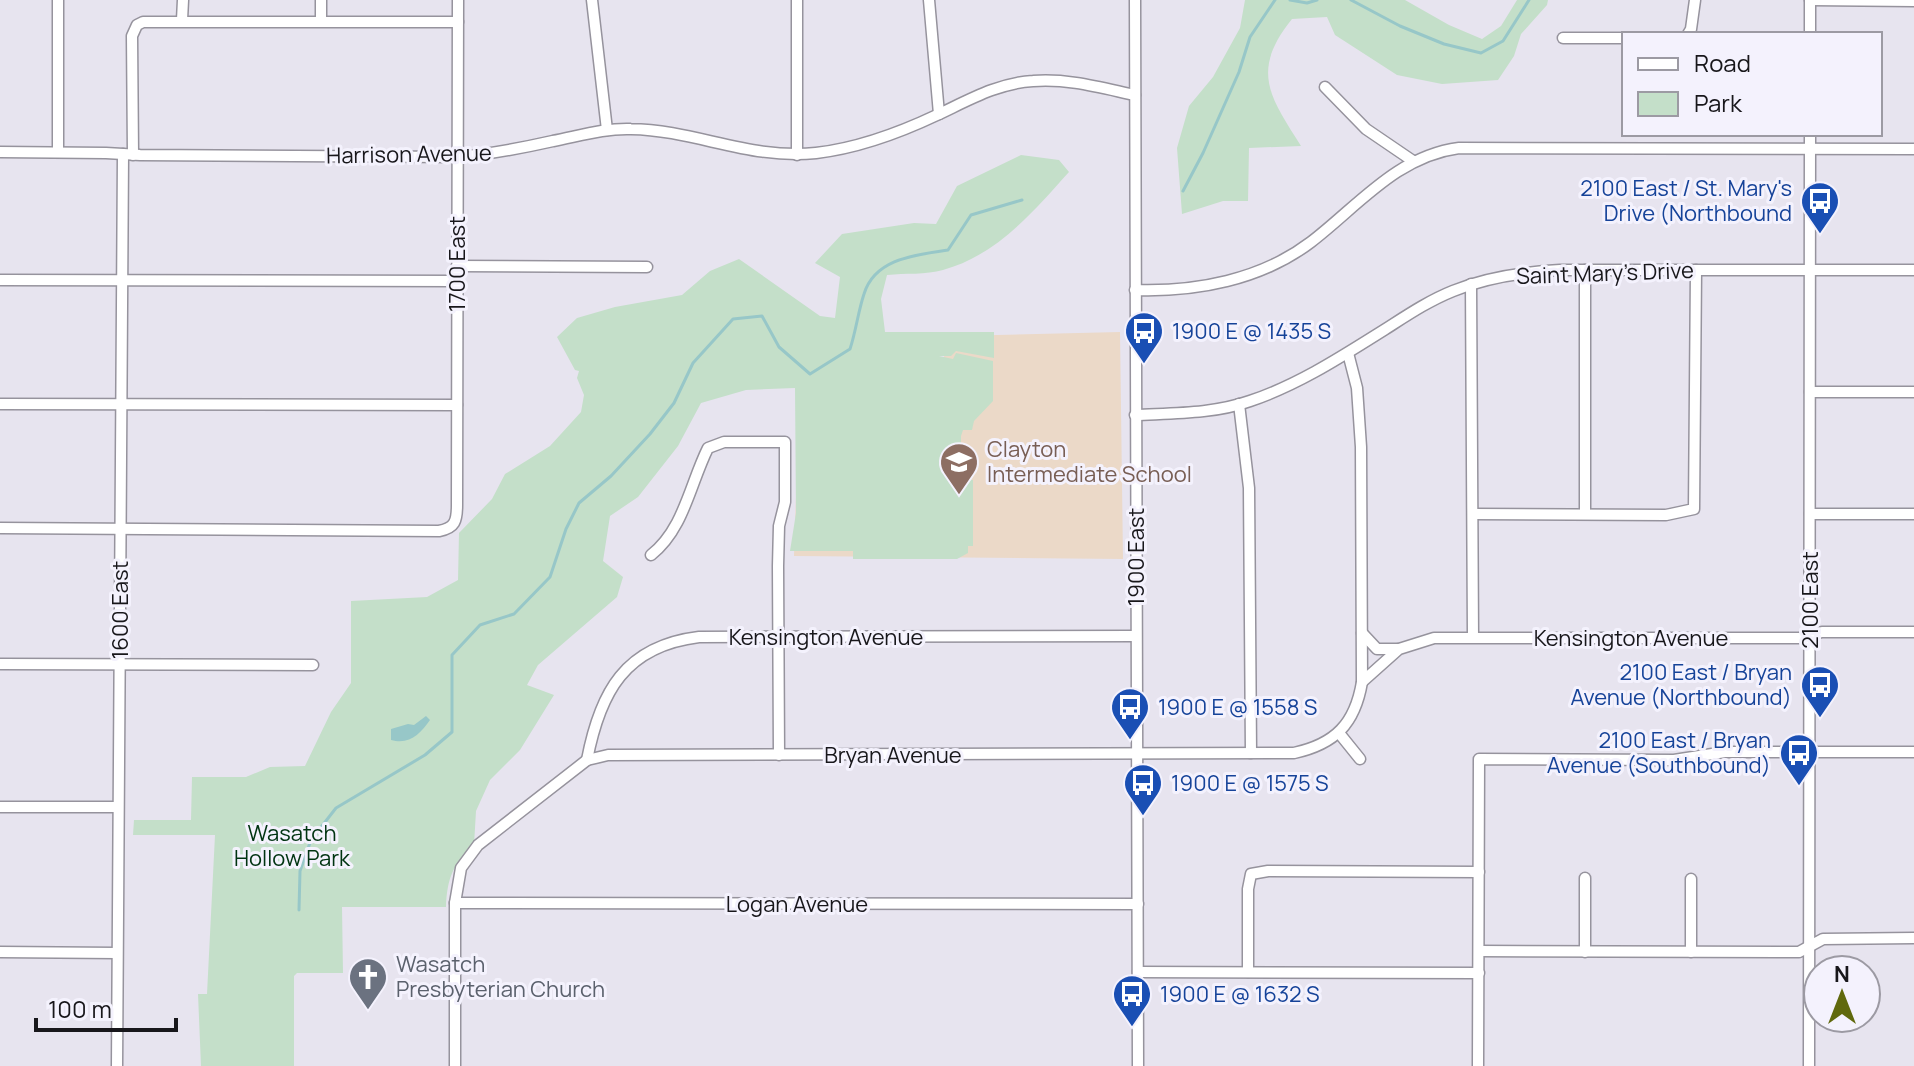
<svg xmlns="http://www.w3.org/2000/svg" width="1914" height="1066" viewBox="0 0 1914 1066" font-family="Manrope,sans-serif">
<rect width="100%" height="100%" fill="#e7e4ef"/>
<path fill="#ebd9c8" d="M1120,332l3,227 -329,-3 4,-119 125,-41 32,-60z"/>
<g fill="#c4dfc9">
<path d="M1245,0h160l44,25 33,14 19,-13 16,-26h31l-1,5 -26,29 -7,22 -16,24 -56,4 -45,-9 -62,-40 -8,-18 -35,2c-42,52 -22,78 9,127l-52,2 -1,53h-25l-41,13 -5,-66 12,-42 24,-29 27,-49z"/>
<path d="M1021,155l38,5 10,12c-36,40 -72,83 -126,98 -17,5 -38,3 -56,5l-6,24 4,33h109v26l-38,-7 -5,5h-12l14,3 3,-6 37,8v40l-19,20 -2,9h-9l-2,6v43l12,1v66h-5v7l-11,6h-104v-8h-63l6,-38 -1,-125 -49,2 -45,13 -23,43 -40,51 -28,19 -7,45 20,16 -6,20 -79,68 -11,20 27,10 -34,55 -30,30 -14,31 -2,34c-21,18 -27,34 -28,62h-104l1,66h-46l-3,3v90h-93l-3,-72h9l8,-159h-82l1,-15h57l1,-43h54l24,-10 35,-1 26,-54 20,-29v-82l76,-4 31,-17 1,-47 33,-34 13,-25 45,-28 31,-34 3,-17 -7,-17 2,-7 -4,-1 -18,-33 20,-19 38,-11 67,-12 28,-24 29,-12 81,57 15,2 5,-41 -25,-14 27,-29 72,-11 22,1 21,-38z"/>
</g>
<path fill="#97c7c8" d="M426,716l4,4c-10,14 -20,25 -39,20v-11l17,-5 6,1z"/>
<g fill="none" stroke-linecap="round" stroke-linejoin="round">
<g stroke="#97c7c8" stroke-width="3">
<path d="M1290,0l17,3 10,-3"/>
<path d="M1351,0l49,26 44,18 37,9 22,-12 26,-41"/>
<path d="M1183,191l20,-38 36,-81 11,-35 25,-37"/>
<path d="M299,910l1,-39 11,-31 25,-32 89,-53 27,-23v-77l28,-30 34,-11 36,-37 16,-48 13,-26 32,-27 39,-42 24,-31 19,-40 40,-44 29,-3 17,31 31,27 40,-25c6,-18 8,-37 14,-55 11,-36 52,-39 84,-44l23,-35 51,-15"/>
</g>
<g stroke="#96939d" stroke-width="13">
<g id="minor">
<path d="M592,0l15,130"/>
<path d="M797,0v155"/>
<path d="M929,0l10,114"/>
<path d="M1135,0l3,1066"/>
<path d="M1810,0l104,1"/>
<path d="M182,20l1,-20"/>
<path d="M321,21v-21"/>
<path d="M1688,34l3,-5 4,-29"/>
<path d="M1810,34v-34"/>
<path d="M1563,38h61"/>
<path d="M1325,87l41,42 47,32"/>
<path d="M0,152l106,1 34,2 318,2c32,-3 64,-9 95,-16 26,-5 52,-13 78,-12 64,1 119,31 185,24 43,-5 83,-20 121,-38 32,-15 61,-32 96,-34 34,-3 69,7 102,14"/>
<path d="M58,152v-152"/>
<path d="M133,155l-1,-119 5,-11 6,-3h315"/>
<path d="M457,266l190,1"/>
<path d="M1585,270v244"/>
<path d="M0,280l457,1"/>
<path d="M1471,284l2,353"/>
<path d="M1135,290c61,2 126,-10 176,-48 47,-36 86,-86 148,-94l455,1"/>
<path d="M1810,392h104"/>
<path d="M0,404l457,1"/>
<path d="M1239,404l10,84 2,265"/>
<path d="M1135,415c39,-2 78,-1 115,-14 48,-16 91,-44 134,-71 22,-14 44,-29 69,-39 34,-14 70,-19 107,-21h354"/>
<path d="M1473,514l193,1 28,-6 2,-239"/>
<path d="M1810,514h104"/>
<path d="M0,528l439,3c16,-3 18,-10 18,-26l1,-505"/>
<path d="M651,555c33,-26 39,-71 57,-107l16,-6h61v60l-6,24 -1,40 1,189"/>
<path d="M1362,633l15,16h20"/>
<path d="M0,664l313,1"/>
<path d="M1362,682l37,-33 35,-11h365l23,-6h92"/>
<path d="M1339,733l21,26"/>
<path d="M587,760c13,-68 38,-114 112,-123l437,-1"/>
<path d="M0,807h117"/>
<path d="M1585,878v74"/>
<path d="M1691,879v73"/>
<path d="M455,903l683,1"/>
<path d="M1479,951l320,1 24,-13 91,-1"/>
<path d="M0,952l117,1"/>
<path d="M1138,972l341,1"/>
<path d="M1248,972v-83l3,-15 17,-3 211,1"/>
<path d="M117,1066l6,-912"/>
<path d="M455,1066v-163l6,-35 17,-23 109,-85 21,-5 686,-2c41,-9 61,-29 68,-71l-1,-235 -4,-59 -9,-35"/>
<path d="M1478,1066l1,-307 195,1 51,-8h189"/>
<path d="M1809,1066l1,-932"/>
</g>
</g>
<use href="#minor" stroke="#fff" stroke-width="10"/>
</g>
<defs>
<g id="bus-pin" transform="scale(2)"><path d="M0 17L-7.5 6A9.5 9.5 0 1 1 7.5 6Z" fill="#1a4fb4" stroke="#f4f2fd"/><path d="M-5-6H5V4H4V6H2V4H-2V6H-4V4H-5ZM-3.5-4V0h7V-4ZM-3.5 1.2v1.5H-2V1.2ZM2 1.2v1.5H3.5V1.2Z" fill="#fff"/></g>
<g id="school-pin" transform="scale(2)"><path d="M0 17L-7.5 6A9.5 9.5 0 1 1 7.5 6Z" fill="#8d6e63" stroke="#f4f2fd"/><path d="M0-5L7-2L0 1L-7-2ZM-4 1L0 2.5L4 1V4Q0 6-4 4Z" fill="#fff"/></g>
<g id="church-pin" transform="scale(2)"><path d="M0 17L-7.5 6A9.5 9.5 0 1 1 7.5 6Z" fill="#6b7280" stroke="#f4f2fd"/><path d="M-1.2-6h2.4v3.5h3.3v2.4h-3.3V6h-2.4V-.1h-3.3v-2.4h3.3Z" fill="#fff"/></g>
</defs>
<g fill-rule="evenodd">
<use href="#bus-pin" x="1820" y="201"/>
<use href="#bus-pin" x="1144" y="331"/>
<use href="#school-pin" x="959" y="462"/>
<use href="#bus-pin" x="1820" y="685"/>
<use href="#bus-pin" x="1130" y="707"/>
<use href="#bus-pin" x="1799" y="753"/>
<use href="#bus-pin" x="1143" y="783"/>
<use href="#church-pin" x="368" y="977"/>
<use href="#bus-pin" x="1132" y="994"/>
</g>
<g text-anchor="middle" stroke-width="6" stroke-linejoin="round" paint-order="stroke">
<g font-size="22" fill="#18171b" stroke="#f4f2fd">
<text transform="translate(409 154) rotate(-1)" y="8">Harrison Avenue</text>
<text transform="translate(457 264) rotate(-90)" y="8">1700 East</text>
<text transform="translate(1605 273) rotate(-2)" y="8">Saint Mary's Drive</text>
<text transform="translate(1136 557) rotate(-90)" y="8">1900 East</text>
<text transform="translate(1810 600) rotate(-90)" y="8">2100 East</text>
<text transform="translate(120 610) rotate(-90)" y="8">1600 East</text>
<text x="826" y="645">Kensington Avenue</text>
<text x="1631" y="646">Kensington Avenue</text>
<text x="893" y="763">Bryan Avenue</text>
<text x="797" y="912">Logan Avenue</text>
</g>
<g font-size="22" fill="#164399" stroke="#f4f2fd" text-anchor="start">
<text x="1792" y="196" text-anchor="end">2100 East / St. Mary's<tspan x="1792" dy="25">Drive (Northbound</tspan></text>
<text x="1172" y="339">1900 E @ 1435 S</text>
<text x="1792" y="680" text-anchor="end">2100 East / Bryan<tspan x="1792" dy="25">Avenue (Northbound)</tspan></text>
<text x="1158" y="715">1900 E @ 1558 S</text>
<text x="1771" y="748" text-anchor="end">2100 East / Bryan<tspan x="1771" dy="25">Avenue (Southbound)</tspan></text>
<text x="1171" y="791">1900 E @ 1575 S</text>
<text x="1160" y="1002">1900 E @ 1632 S</text>
</g>
<g font-size="22" fill="#785e54" stroke="#f4f2fd" text-anchor="start">
<text x="987" y="457">Clayton<tspan x="987" dy="25">Intermediate School</tspan></text>
</g>
<g font-size="22" fill="#003411" stroke="#f4f2fd">
<text x="292" y="841">Wasatch<tspan x="292" dy="25">Hollow Park</tspan></text>
</g>
<g font-size="22" fill="#5b616d" stroke="#f4f2fd" text-anchor="start">
<text x="396" y="972">Wasatch<tspan x="396" dy="25">Presbyterian Church</tspan></text>
</g>
</g>
<rect x="1622" y="32" width="260" height="104" fill="#f4f2fd" stroke="#9c9aa3" stroke-width="2"/>
<rect x="1638" y="58" width="40" height="12" fill="#ffffff" stroke="#9c9aa3" stroke-width="2"/>
<text x="1694" y="72" font-size="24" fill="#18171b">Road</text>
<rect x="1638" y="92" width="40" height="24" fill="#c4dfc9" stroke="#9c9aa3" stroke-width="2"/>
<text x="1694" y="112" font-size="24" fill="#18171b">Park</text>
<g transform="translate(1842 994)"><circle r="38" fill="#f4f2fd" stroke="#9c9aa3" stroke-width="2"/>
<path d="M0-6L14 30L0 20L-14 30Z" fill="#60690d"/>
<text y="-12" font-size="22" font-weight="bold" text-anchor="middle" fill="#18171b">N</text>
</g>
<path d="M36 1018v12h140v-12" fill="none" stroke="#18171b" stroke-width="4"/>
<text x="48" y="1018" font-size="24" fill="#18171b" stroke="#f4f2fd" stroke-width="6" paint-order="stroke">100 m</text>
</svg>
